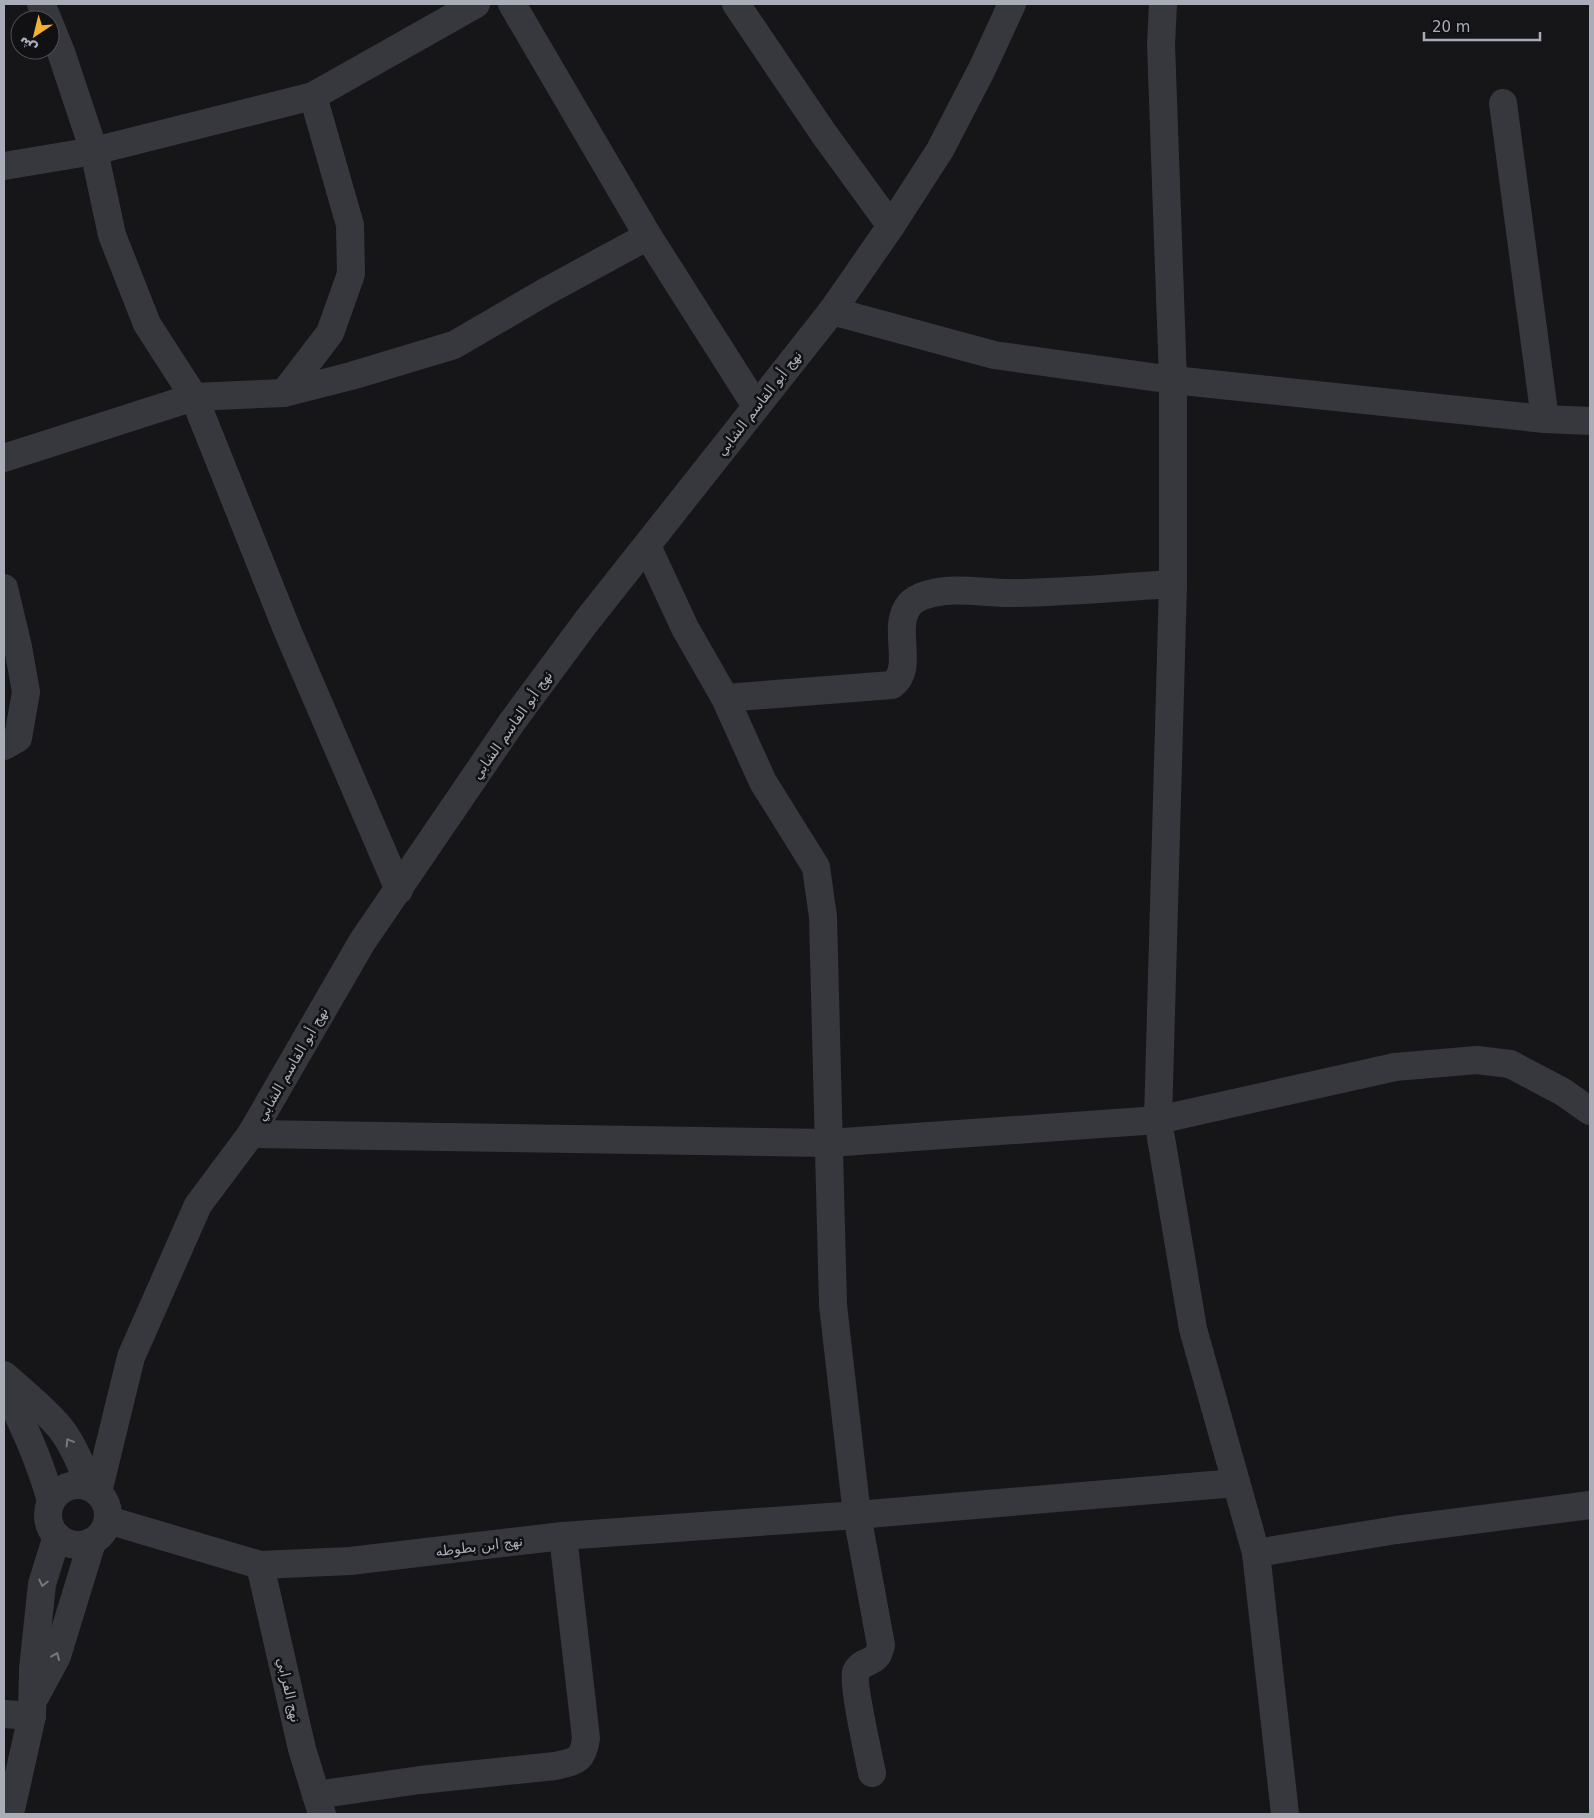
<svg xmlns="http://www.w3.org/2000/svg" width="1594" height="1818" viewBox="0 0 1594 1818" font-family="'DejaVu Sans','Noto Naskh Arabic',sans-serif">
<rect width="100%" height="100%" fill="#161618"/>
<g fill="none" stroke-linecap="round" stroke-linejoin="round">
<g stroke="#37383d" stroke-width="28">
<path d="M41,4l7,16"/>
<path d="M512,4l136,232 108,170"/>
<path d="M736,4l88,130 67,92"/>
<path d="M1163,4l-2,40 12,336v204l-15,536 35,209 63,224 29,261"/>
<path d="M50,25l11,27 33,99 18,84 35,89 47,73 94,235 111,258"/>
<path d="M1503,103l42,316"/>
<path d="M4,166l90,-15 219,-55 163,-92"/>
<path d="M832,311l162,44 179,25 372,39 45,2"/>
<path d="M284,393l46,-60 21,-59 -1,-49 -37,-129"/>
<path d="M4,458l190,-61 90,-4 67,-17 103,-31 91,-53 103,-56"/>
<path d="M647,546l38,82 40,70 38,84 53,85 7,50 10,388 24,210 24,130c-4,22 -18,12 -25,27 -4,10 13,86 16,101"/>
<path d="M4,588l14,59 8,45 -8,46 -14,8"/>
<path d="M725,698l167,-13c24,-17 -2,-58 18,-81 7,-8 24,-12 35,-13 21,-2 44,2 65,2 54,0 109,-6 163,-9"/>
<path d="M251,1134l578,9 329,-23 237,-53 82,-7 33,4 53,28 27,19"/>
<path d="M98,1492l33,-135 67,-152 53,-71 111,-192 150,-220 74,-100 246,-311 59,-85 49,-76 42,-81 30,-65"/>
<path d="M108,1520l152,45 90,-4 213,-25 294,-21 379,-32"/>
<path d="M1256,1553l140,-23 194,-25"/>
<path d="M260,1565l42,184 20,65"/>
<path d="M4,1714l28,2"/>
<path d="M316,1795l104,-15 135,-14c21,-5 28,-5 31,-28l-23,-202"/>
</g>
<g stroke="#37383d" stroke-width="28">
<path d="M4,1375c19,17 41,34 57,54 13,17 21,38 28,57"/>
<path d="M4,1385c19,40 35,73 47,116"/>
<circle cx="78" cy="1515" r="30"/>
<path d="M36,1695l21,-39 35,-114"/>
<path d="M10,1814l22,-98 1,-47 9,-85 15,-48"/>
</g>
</g>
<defs><path id="oneway-chevron" d="M-2-3.5L2.5 0L-2 3.5" fill="none" stroke-width="1.6" stroke-linecap="round" stroke-linejoin="round" transform="scale(1.25)"/></defs>
<g stroke="#757881">
<use href="#oneway-chevron" transform="translate(69 1442) rotate(-121)"/>
<use href="#oneway-chevron" transform="translate(43 1583) rotate(103)"/>
<use href="#oneway-chevron" transform="translate(56 1656) rotate(-67)"/>
</g>
<g text-anchor="middle" stroke-width="5" stroke-linejoin="round" paint-order="stroke">
<g font-size="14" fill="#a8adb8" stroke="#111113">
<text transform="translate(759 403) rotate(-52)" y="5">نهج أبو القاسم الشابي</text>
<text transform="translate(512 725) rotate(-55)" y="5">نهج أبو القاسم الشابي</text>
<text transform="translate(292 1064) rotate(-60)" y="5">نهج أبو القاسم الشابي</text>
<text transform="translate(479 1546) rotate(-7)" y="5">نهج ابن بطوطه</text>
<text transform="translate(289 1690) rotate(77)" y="5">نهج الفرابي</text>
</g>
</g>
<rect width="1594" height="1818" fill="none" stroke="#a8adb8" stroke-width="10"/>
<g transform="translate(35 35) rotate(215)"><circle r="24" fill="#111113" stroke="#4d4f55"/>
<path d="M0-4L9 19L0 12L-9 19Z" fill="#f2b134"/>
<text y="-8" font-size="14" font-weight="bold" text-anchor="middle" fill="#a8adb8">ش</text>
</g>
<path d="M1424 32v8h116v-8" fill="none" stroke="#a8adb8" stroke-width="2.5"/>
<text x="1432" y="32" font-size="15" fill="#a8adb8" stroke="#111113" stroke-width="4" paint-order="stroke">20 m</text>
</svg>
